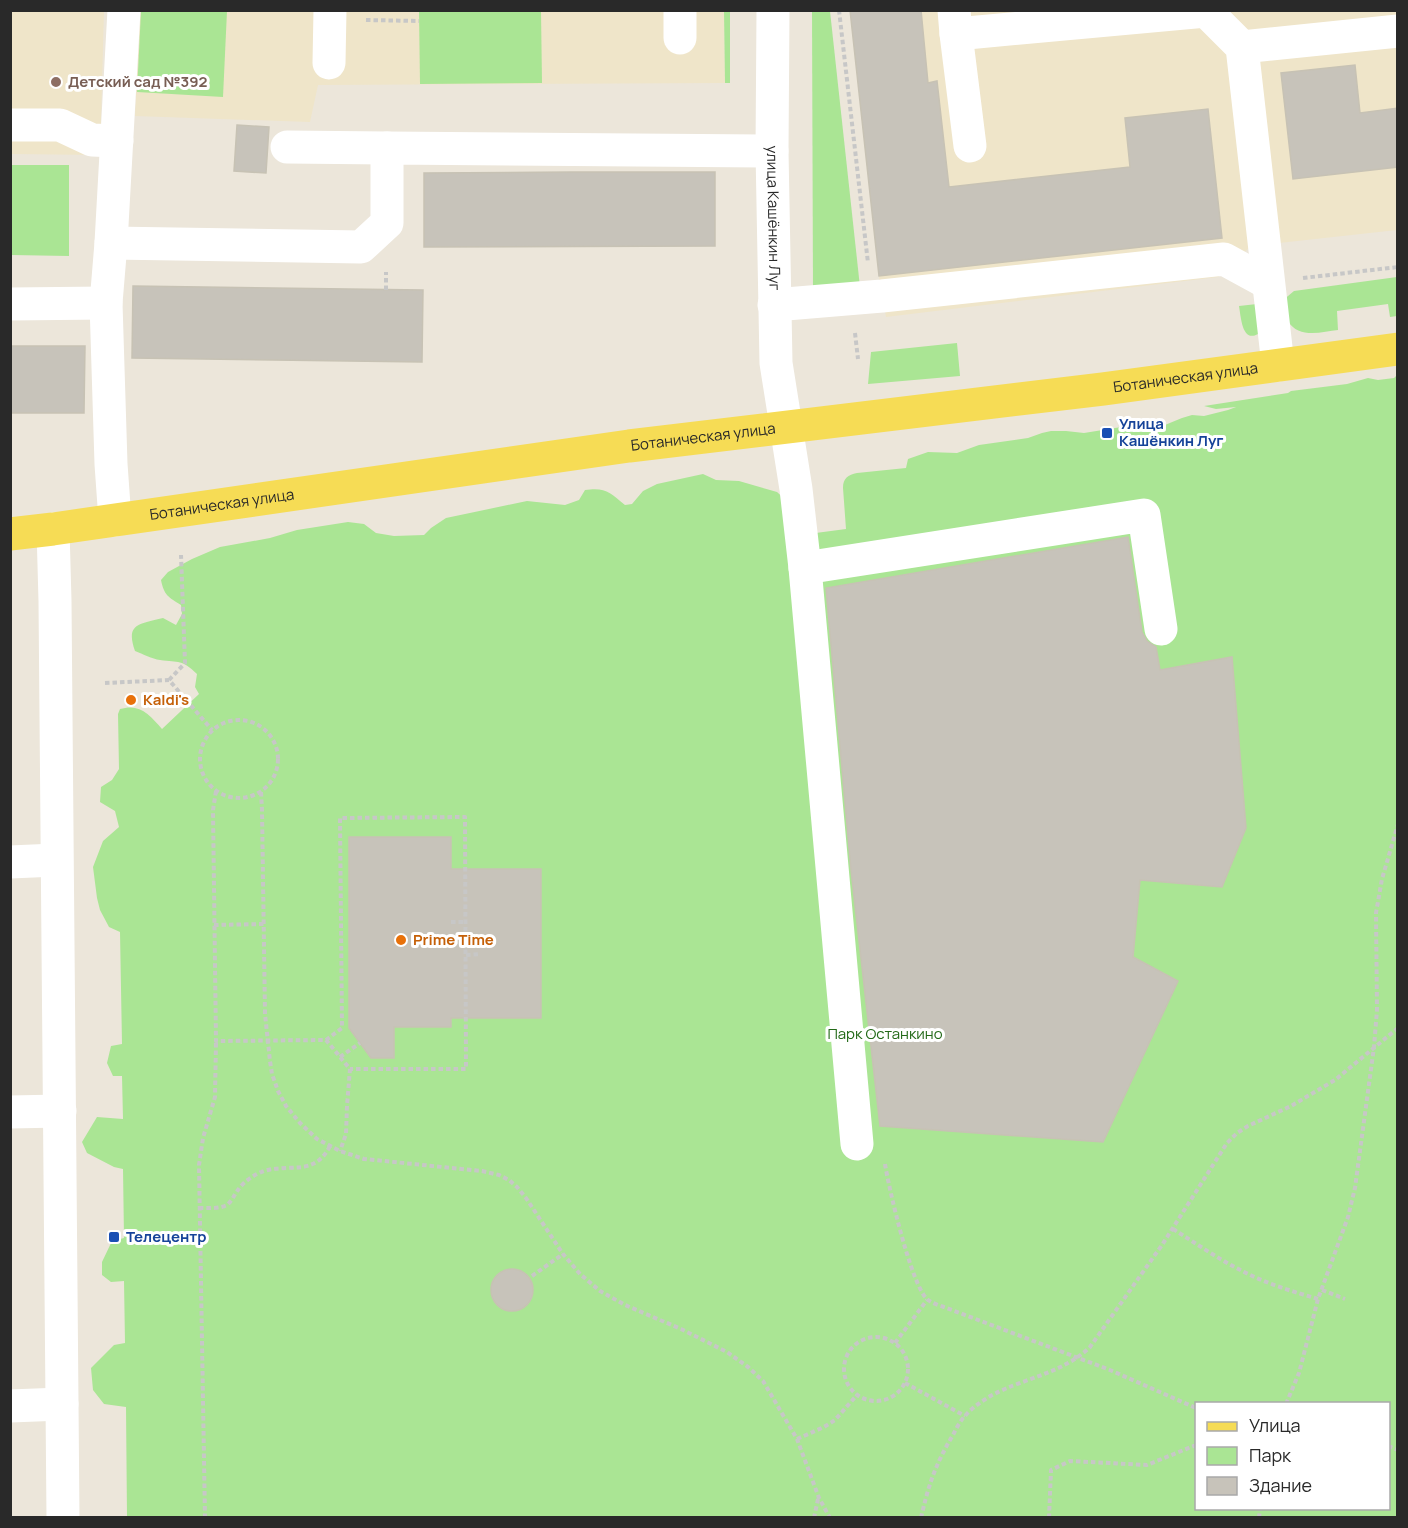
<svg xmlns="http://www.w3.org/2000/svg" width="1408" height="1528" viewBox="0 0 1408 1528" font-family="Manrope,sans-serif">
<rect width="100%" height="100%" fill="#ece6da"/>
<g fill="#efe5c9">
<path d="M11,11h93l-4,144 -89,-1z"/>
<path d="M140,11h584l1,72 -407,2 -8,37 -175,-6z"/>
<path d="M850,11h547v219l-146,16 -33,31 -332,40 -7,-41z"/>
</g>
<g fill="#aae594" fill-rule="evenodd">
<path d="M141,11h86l-4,86 -86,-5z"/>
<path d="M419,11h122l1,72 -122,1z"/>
<path d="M724,11h6v72h-5z"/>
<path d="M812,11h18l30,276 -47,6z"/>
<path d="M11,165h58v91l-58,-1z"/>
<path d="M1397,277v39l-7,1 -2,-13 -51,7 1,19c-16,2 -40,9 -50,-9 -3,-6 -4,-14 -6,-20l12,-10z"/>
<path d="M1257,304l2,24 -1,6c-16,9 -17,-17 -19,-28z"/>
<path d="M957,343l3,33 -92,8 3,-32z"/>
<path d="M1397,375v1142h-1270l-1,-110 -22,-3 -11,-14 -2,-22 23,-23 11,-2 -1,-62 -13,1 -9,-7v-13l10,-21 12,-3 -1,-69 -9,-2 -27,-14 -5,-11 15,-25 26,2 -1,-43h-9l-6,-13 4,-17 11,-2 -2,-112 -11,-5 -9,-17 -3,-12 -4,-31 10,-26 16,-14 -4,-16 -15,-9 1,-15 11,-7 7,-11 -1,-55 2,-5c20,-6 30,6 42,20l37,-35 -4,-7 2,-13c-15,-15 -18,-11 -37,-14 -8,-1 -17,-6 -25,-9 -10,-28 5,-27 28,-33l13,7 6,-11 -1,-9c-13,-8 -17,-10 -20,-25l7,-8 24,-13 28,-12 50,-9 27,-8 51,-8 16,2 12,9 18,3 30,-1 7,-7 15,-10 81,-17 38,4 14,-5 6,-10c20,-3 25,2 40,15l7,-1 11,-13 14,-7 46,-10 13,6 23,1 38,11 15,14 1,30 53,-7 -3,-41c0,-10 5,-13 14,-15l49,-5 2,-9 20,-7 29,1 22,-8 49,-7 14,-5 9,-2h15l18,2 62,-10 14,4 22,-9 10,-3 12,1 24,-6 8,-3 -20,2 -12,-3 84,-13 3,-2 56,-7 21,-6 10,2 16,-2zM1196,1404h192v104h-192z"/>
</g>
<g fill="#c7c3ba" stroke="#c7c2b4" stroke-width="1.5">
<path d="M850,10h71l7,73 9,-2 12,106 181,-20 -5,-49 83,-9 14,129 -343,38z"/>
<path d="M1355,65l5,48 38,-5v59l-105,12 -12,-106z"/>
<path d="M237,125l32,2 -3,46 -32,-2z"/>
<path d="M573,172h142v74l-291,1v-74z"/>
<path d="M133,286l290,4 -1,72 -290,-4z"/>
<path d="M10,346h75l-1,67h-74z"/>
<path d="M1128,537l14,95 5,9 9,6 4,23 72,-13 14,171 -24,59 -82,-7 -7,77 45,24 -75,161 -223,-16 -29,-256 -25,-282z"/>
<path d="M349,837h102v32h90v149h-90v9h-57v31h-23l-22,-30z"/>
<circle cx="512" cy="1290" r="21"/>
</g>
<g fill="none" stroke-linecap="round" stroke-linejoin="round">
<g stroke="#c7c7c7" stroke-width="4" stroke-dasharray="4.5 3" stroke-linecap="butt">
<path d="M839,10l29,253"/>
<path d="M366,20l53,1"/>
<path d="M1303,278l95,-11"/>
<path d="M386,290v-18"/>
<path d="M855,333l3,26"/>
<path d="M169,680l16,-17 -4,-108"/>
<path d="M105,683l64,-3 43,50"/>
<circle cx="239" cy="759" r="39"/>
<path d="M216,791l-3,19 3,231 110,-1 24,29 -3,37 -1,28 -6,17"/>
<path d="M261,792l1,18 3,204 5,47 2,13 6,17 8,15 14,17 17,16 23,12 24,8 118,12 17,4 10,5 8,7 9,11 37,56 17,20 20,17 25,14 56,24 46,23 21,15 15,14 34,58 22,59 11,20"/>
<path d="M451,922h15"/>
<path d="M214,925l50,-1"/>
<path d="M466,955l14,-1"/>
<path d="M326,1040l16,-12 -2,-210 125,-1 1,252h-116"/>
<path d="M340,1057l20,-14"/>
<path d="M885,1164c4,25 26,120 42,135 4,4 11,6 17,8l166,63 86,38"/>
<path d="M199,1208c9,0 20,1 28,-3 5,-4 7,-10 11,-15 5,-8 17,-16 26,-19 27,-8 50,6 66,-25"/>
<path d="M1173,1229c27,17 54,36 84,49 20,9 41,15 61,21"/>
<path d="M532,1276l31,-22"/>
<path d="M1322,1290l23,9"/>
<circle cx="876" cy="1369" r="32"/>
<path d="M895,1343l32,-43"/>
<path d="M905,1383l60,33"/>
<path d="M1286,1404l13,-31 19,-74 30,-82 7,-29 19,-141 3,-37 -1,-97 6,-34 16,-55"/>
<path d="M797,1439l27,-12 11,-7 22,-25"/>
<path d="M1388,1446l10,4"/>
<path d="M205,1518l-6,-353 4,-27 12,-41 1,-56"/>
<path d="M814,1518l4,-19"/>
<path d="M921,1518c7,-32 15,-55 32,-83 3,-6 7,-14 12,-19 11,-13 31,-24 47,-30 28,-11 56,-18 78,-39l72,-102 65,-102 10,-10 11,-7 43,-20 44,-26 63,-52"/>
<path d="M1049,1518l2,-48 19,-9 77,4 49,-20"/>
<path d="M1259,1518l1,-10"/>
</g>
<g stroke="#fff" stroke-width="33">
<path d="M680,10v28"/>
<path id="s1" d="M773,10l-1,141 4,212 20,126 9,79 52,576"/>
<path d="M954,10l2,24 250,-23 36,36 36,318"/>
<path d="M956,34l14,112"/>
<path d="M1242,47l156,-16"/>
<path d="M329,63l1,-53"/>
<path d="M10,125h50l32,15 25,1"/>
<path d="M287,147l100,1"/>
<path d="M111,243l250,4 26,-24v-75l385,3"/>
<path d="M10,304l96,-1"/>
<path d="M774,305l108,-9 342,-37 44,24"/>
<path d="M115,520l-4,-56 -5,-161 5,-60 13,-233"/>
<path d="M53,529l2,72 8,917"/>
<path d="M805,568l339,-53 17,114"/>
<path d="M10,862l46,-2"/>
<path d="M10,1112l50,-1"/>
<path d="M10,1406l52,-2"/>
</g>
<path stroke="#f6dc55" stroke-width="33" id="s2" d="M10,534l43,-5 576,-83 474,-57 295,-40"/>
</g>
<circle fill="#8d6e63" stroke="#fff" stroke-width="2" cx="56" cy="82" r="6"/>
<g fill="#1a4fb4" stroke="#fff" stroke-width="2">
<rect x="1101" y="427" width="12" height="12" rx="3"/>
<rect x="108" y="1231" width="12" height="12" rx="3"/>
</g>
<g fill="#e8710a" stroke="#fff" stroke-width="2">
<circle cx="131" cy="700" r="6"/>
<circle cx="401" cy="940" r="6"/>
</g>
<g text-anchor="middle" stroke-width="6" stroke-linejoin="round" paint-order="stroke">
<g font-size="15" font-weight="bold" fill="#785e54" stroke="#fff" text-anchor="start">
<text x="68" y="87">Детский сад №392</text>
</g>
<g font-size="15" fill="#292929" stroke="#fff">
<text dy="5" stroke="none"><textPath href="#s1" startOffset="208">улица Кашёнкин Луг</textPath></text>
<text dy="5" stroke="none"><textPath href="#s2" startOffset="1186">Ботаническая улица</textPath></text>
<text dy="5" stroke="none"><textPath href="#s2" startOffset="700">Ботаническая улица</textPath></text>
<text dy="5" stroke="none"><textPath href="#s2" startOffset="214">Ботаническая улица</textPath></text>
</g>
<g font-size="15" font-weight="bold" fill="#164399" stroke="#fff" text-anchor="start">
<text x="1119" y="429">Улица<tspan x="1119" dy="17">Кашёнкин Луг</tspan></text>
<text x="126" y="1242">Телецентр</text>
</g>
<g font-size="15" font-weight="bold" fill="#c56008" stroke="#fff" text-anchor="start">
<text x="143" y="705">Kaldi's</text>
<text x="413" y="945">Prime Time</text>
</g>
<g font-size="15" fill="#226917" stroke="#fff">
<text x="885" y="1039">Парк Останкино</text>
</g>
</g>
<rect width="1408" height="1528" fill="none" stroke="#292929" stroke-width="24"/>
<rect x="1195" y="1402" width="195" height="108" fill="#ffffff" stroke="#a9a9a9" stroke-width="1.5"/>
<rect x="1207" y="1422" width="30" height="9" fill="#f6dc55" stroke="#a9a9a9" stroke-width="1.5"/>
<text x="1249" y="1432" font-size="18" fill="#292929">Улица</text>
<rect x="1207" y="1447" width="30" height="18" fill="#aae594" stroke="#a9a9a9" stroke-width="1.5"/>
<text x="1249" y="1462" font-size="18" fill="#292929">Парк</text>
<rect x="1207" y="1477" width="30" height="18" fill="#c7c3ba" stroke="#a9a9a9" stroke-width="1.5"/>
<text x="1249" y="1492" font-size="18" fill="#292929">Здание</text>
</svg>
